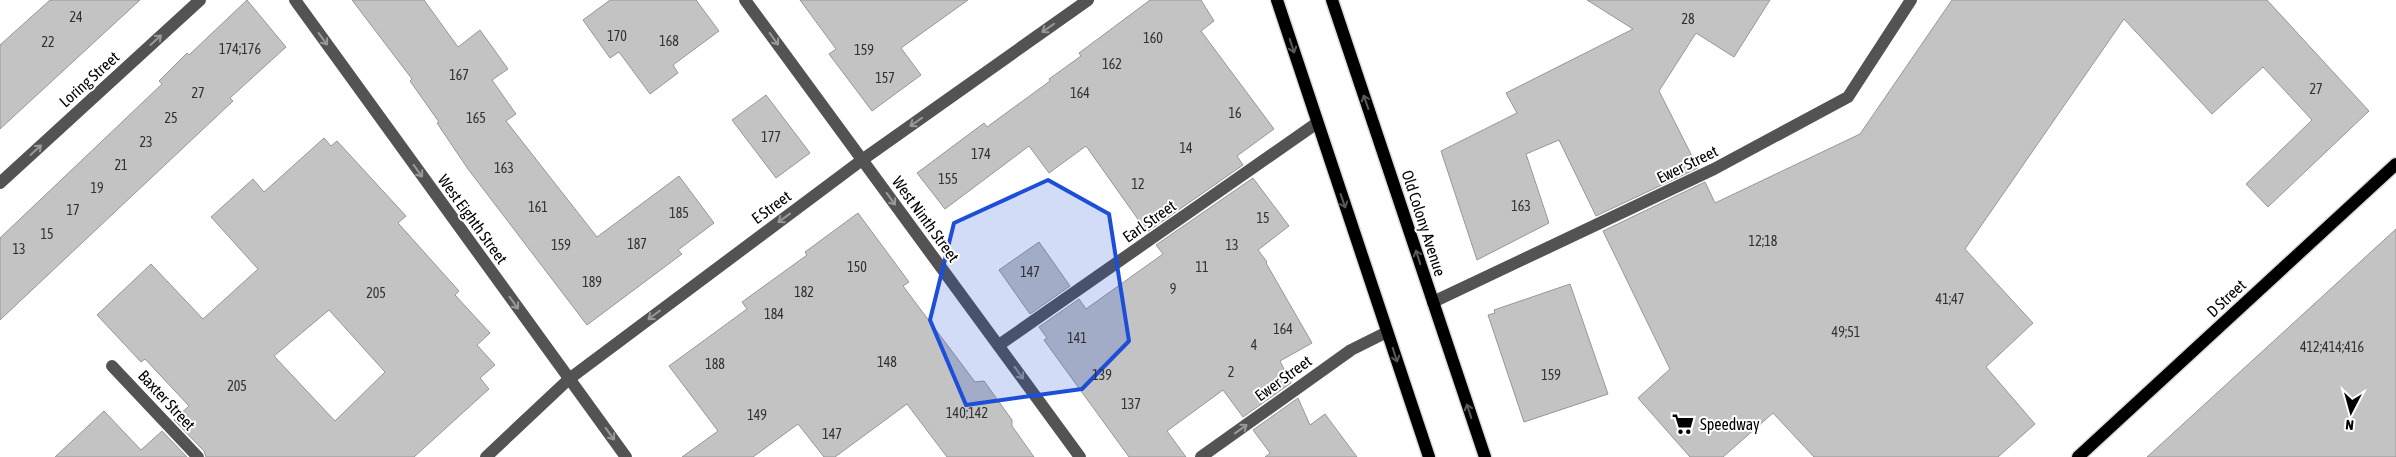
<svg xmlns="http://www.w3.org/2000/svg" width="2396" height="457" viewBox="0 0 2396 457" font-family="'Asap Condensed',sans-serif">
<rect width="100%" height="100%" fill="#fff"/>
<g fill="#c3c3c3" stroke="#979797" fill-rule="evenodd">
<path d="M50,0h90l-140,129v-84z"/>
<path d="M247,0l39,47 -56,51 3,3 -233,219v-82l162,-154 -3,-3 28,-28 2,2z"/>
<path d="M352,0h72l34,47 22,-17 28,39 -16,11 24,34 -10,7 91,116 82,-61 35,47 -36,27 4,4 -95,71 -119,-156 -31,-46 2,-1 -29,-41 2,-2z"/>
<path d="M610,0h86l23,31 -46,34 5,8 -28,21 -31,-42 -9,6 -27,-38z"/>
<path d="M800,0h168l-67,48 20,27 -49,36 -43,-57 7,-5z"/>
<path d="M1150,0h51l13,21 -13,10 73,98 -37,27 6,9 -96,67 -61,-86 -37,27 -20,-27 -84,63 -28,-36 67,-50 3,4 63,-46 -1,-2 32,-23 -2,-3z"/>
<path d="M1587,0h183l-36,57 -38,-24 -37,58 39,77 -102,48 -37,-76 -33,14 23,69 -72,37 -36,-109 76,-38 -11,-20 127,-64z"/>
<path d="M1952,0h315l102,111 -101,96 -22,-23 66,-64 -49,-53 -51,47 -88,-95 -159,230 68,74 -47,44 49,57 -37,33h-184l-41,-44 -50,44h-33l-52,-59 32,-29 -67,-138 102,-49 10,21 145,-69z"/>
<path d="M766,95l44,58 -34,25 -44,-58z"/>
<path d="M324,138l7,8 6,-5 69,75 -8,7 61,68 -4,4 35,38 -13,12 18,20 -15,13 9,11 -75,68h-208l-2,-6 -30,-31 15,-14 -44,-47 -4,3 -44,-47 54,-51 52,55 55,-50 -47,-52 42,-38 11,13zM329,310l56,62 -50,49 -61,-65z"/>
<path d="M1253,178l36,48 -31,24 9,12 -1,1 46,80 -32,18 11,22 -48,34 -20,-27 -56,41 19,26h-57l-85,-117 3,-2 -8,-11 40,-28 7,10 77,-55 -7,-9z"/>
<path d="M858,213l51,69 -6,4 72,96 9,-1 28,39v6l22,31h-87l-40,-53 -72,53h-11l-26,-33 -45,33h-71l36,-26 -49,-65 78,-57 -5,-7 65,-47 -2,-3z"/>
<path d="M2396,229v228h-249z"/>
<path d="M1039,242l31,44 -40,28 -31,-44z"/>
<path d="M1570,284l38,110 -84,28 -36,-107 7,-2 -1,-3z"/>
<path d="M1298,398l12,27 15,-11 32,43h-92l5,-4 -17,-23z"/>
<path d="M104,411l37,39 21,-19 25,26h-132z"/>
</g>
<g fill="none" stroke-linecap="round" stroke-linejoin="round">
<g stroke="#dbdbdb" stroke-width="15">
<g id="major">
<path d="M1277,0l152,457"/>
<path d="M1332,0l153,457"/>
<path d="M2078,457l318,-293"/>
</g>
</g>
<g stroke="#535353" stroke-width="12">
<path d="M295,0l331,457"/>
<path d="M745,0l335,457"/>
<path d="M0,183l200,-183"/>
<path d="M1433,302l281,-133 134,-72 63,-97"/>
<path d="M999,345l318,-222"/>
<path d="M112,366l86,91"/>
<path d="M486,457l83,-78 293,-219 226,-160"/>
<path d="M1201,457l150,-107 36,-18"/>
</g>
<use href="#major" stroke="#000" stroke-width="12"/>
</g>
<defs><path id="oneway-shaft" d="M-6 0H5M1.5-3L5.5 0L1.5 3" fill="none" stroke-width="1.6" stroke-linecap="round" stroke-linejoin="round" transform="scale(1.25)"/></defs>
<g stroke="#989898">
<use href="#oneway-shaft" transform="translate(1048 28) rotate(145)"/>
<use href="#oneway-shaft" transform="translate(323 39) rotate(54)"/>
<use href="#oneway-shaft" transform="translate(774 39) rotate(54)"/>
<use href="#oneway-shaft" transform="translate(156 40) rotate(-42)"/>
<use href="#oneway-shaft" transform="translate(916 122) rotate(145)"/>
<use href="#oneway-shaft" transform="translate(36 150) rotate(-42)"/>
<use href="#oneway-shaft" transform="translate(418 171) rotate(54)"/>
<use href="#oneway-shaft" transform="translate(891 199) rotate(54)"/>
<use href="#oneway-shaft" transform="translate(784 218) rotate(144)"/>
<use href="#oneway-shaft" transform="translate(514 303) rotate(54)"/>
<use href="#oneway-shaft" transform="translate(654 315) rotate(143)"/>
<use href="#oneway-shaft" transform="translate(1019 373) rotate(54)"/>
<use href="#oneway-shaft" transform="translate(1241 429) rotate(-36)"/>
<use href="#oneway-shaft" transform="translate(610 434) rotate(54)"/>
</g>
<g stroke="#595959">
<use href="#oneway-shaft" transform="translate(1292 46) rotate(72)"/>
<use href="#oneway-shaft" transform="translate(1366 102) rotate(-109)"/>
<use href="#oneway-shaft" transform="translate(1343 201) rotate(71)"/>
<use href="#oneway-shaft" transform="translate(1418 257) rotate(-108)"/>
<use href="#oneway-shaft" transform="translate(1395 355) rotate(72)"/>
<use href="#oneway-shaft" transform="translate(1469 411) rotate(-108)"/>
</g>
<path fill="#1d4ed8" fill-opacity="0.2" stroke="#1d4ed8" stroke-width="4" stroke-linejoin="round" d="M1048,180l61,34 20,127 -47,48 -116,16 -36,-85 24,-97z"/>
<defs>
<g id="supermarket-bare" transform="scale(1.725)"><path d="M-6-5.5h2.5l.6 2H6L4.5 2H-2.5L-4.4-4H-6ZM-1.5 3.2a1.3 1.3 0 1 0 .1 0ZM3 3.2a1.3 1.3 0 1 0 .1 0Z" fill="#000" stroke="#fff" stroke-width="2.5" paint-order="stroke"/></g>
</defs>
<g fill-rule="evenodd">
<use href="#supermarket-bare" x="1683" y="424"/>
</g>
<g text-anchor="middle" stroke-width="4" stroke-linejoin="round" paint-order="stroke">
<g font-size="14" fill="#313131">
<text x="76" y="22">24</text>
<text x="1688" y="24">28</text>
<text x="617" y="41">170</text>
<text x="1153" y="43">160</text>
<text x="669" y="46">168</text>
<text x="48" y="47">22</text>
<text x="240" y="54">174;176</text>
<text x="864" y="55">159</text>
<text x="1112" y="69">162</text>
<text x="459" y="80">167</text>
<text x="885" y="83">157</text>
<text x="2316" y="94">27</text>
<text x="198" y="98">27</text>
<text x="1080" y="98">164</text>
<text x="1235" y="118">16</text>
<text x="171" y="123">25</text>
<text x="476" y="123">165</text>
<text x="771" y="142">177</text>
<text x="146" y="147">23</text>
<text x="1186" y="153">14</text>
<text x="981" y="159">174</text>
<text x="121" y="170">21</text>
<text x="504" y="173">163</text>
<text x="948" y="184">155</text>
<text x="1138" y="189">12</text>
<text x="97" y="193">19</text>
<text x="1521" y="211">163</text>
<text x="538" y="212">161</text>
<text x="73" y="215">17</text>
<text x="679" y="218">185</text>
<text x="1263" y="223">15</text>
<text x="47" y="239">15</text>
<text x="1763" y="246">12;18</text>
<text x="637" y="249">187</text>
<text x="561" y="250">159</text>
<text x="1232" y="250">13</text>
<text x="19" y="254">13</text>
<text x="857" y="272">150</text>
<text x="1202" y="272">11</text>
<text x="1030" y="277">147</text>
<text x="592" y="287">189</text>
<text x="1173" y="294">9</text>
<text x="804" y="297">182</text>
<text x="376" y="298">205</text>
<text x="1950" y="304">41;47</text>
<text x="774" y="319">184</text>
<text x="1283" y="334">164</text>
<text x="1846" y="337">49;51</text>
<text x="1077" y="343">141</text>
<text x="1254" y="350">4</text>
<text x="2332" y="352">412;414;416</text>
<text x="887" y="367">148</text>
<text x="715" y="369">188</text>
<text x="1231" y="377">2</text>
<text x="1102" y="380">139</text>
<text x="1551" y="380">159</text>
<text x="237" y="391">205</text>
<text x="1131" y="409">137</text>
<text x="967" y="418">140;142</text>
<text x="757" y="420">149</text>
<text x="832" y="439">147</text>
</g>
<g font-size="16" fill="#000" stroke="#fff">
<text transform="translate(89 79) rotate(-42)" y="6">Loring Street</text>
<text transform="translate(1687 164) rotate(-26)" y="6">Ewer Street</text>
<text transform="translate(771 207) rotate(-36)" y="6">E Street</text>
<text transform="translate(473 219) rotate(54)" y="6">West Eighth Street</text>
<text transform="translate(926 219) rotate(54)" y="6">West Ninth Street</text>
<text transform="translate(1149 221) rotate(-35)" y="6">Earl Street</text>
<text transform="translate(1424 223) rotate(72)" y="6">Old Colony Avenue</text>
<text transform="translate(2226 298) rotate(-43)" y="6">D Street</text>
<text transform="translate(1283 378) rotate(-36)" y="6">Ewer Street</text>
<text transform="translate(167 400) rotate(47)" y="6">Baxter Street</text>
</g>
<g font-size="16" fill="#000" stroke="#fff" text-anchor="start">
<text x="1700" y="430">Speedway</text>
</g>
</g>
<g transform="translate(2351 412) rotate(186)" stroke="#ffffff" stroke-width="4" paint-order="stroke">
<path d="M0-4L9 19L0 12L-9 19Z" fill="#000000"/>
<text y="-8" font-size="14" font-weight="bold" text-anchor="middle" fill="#000000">N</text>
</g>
</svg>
